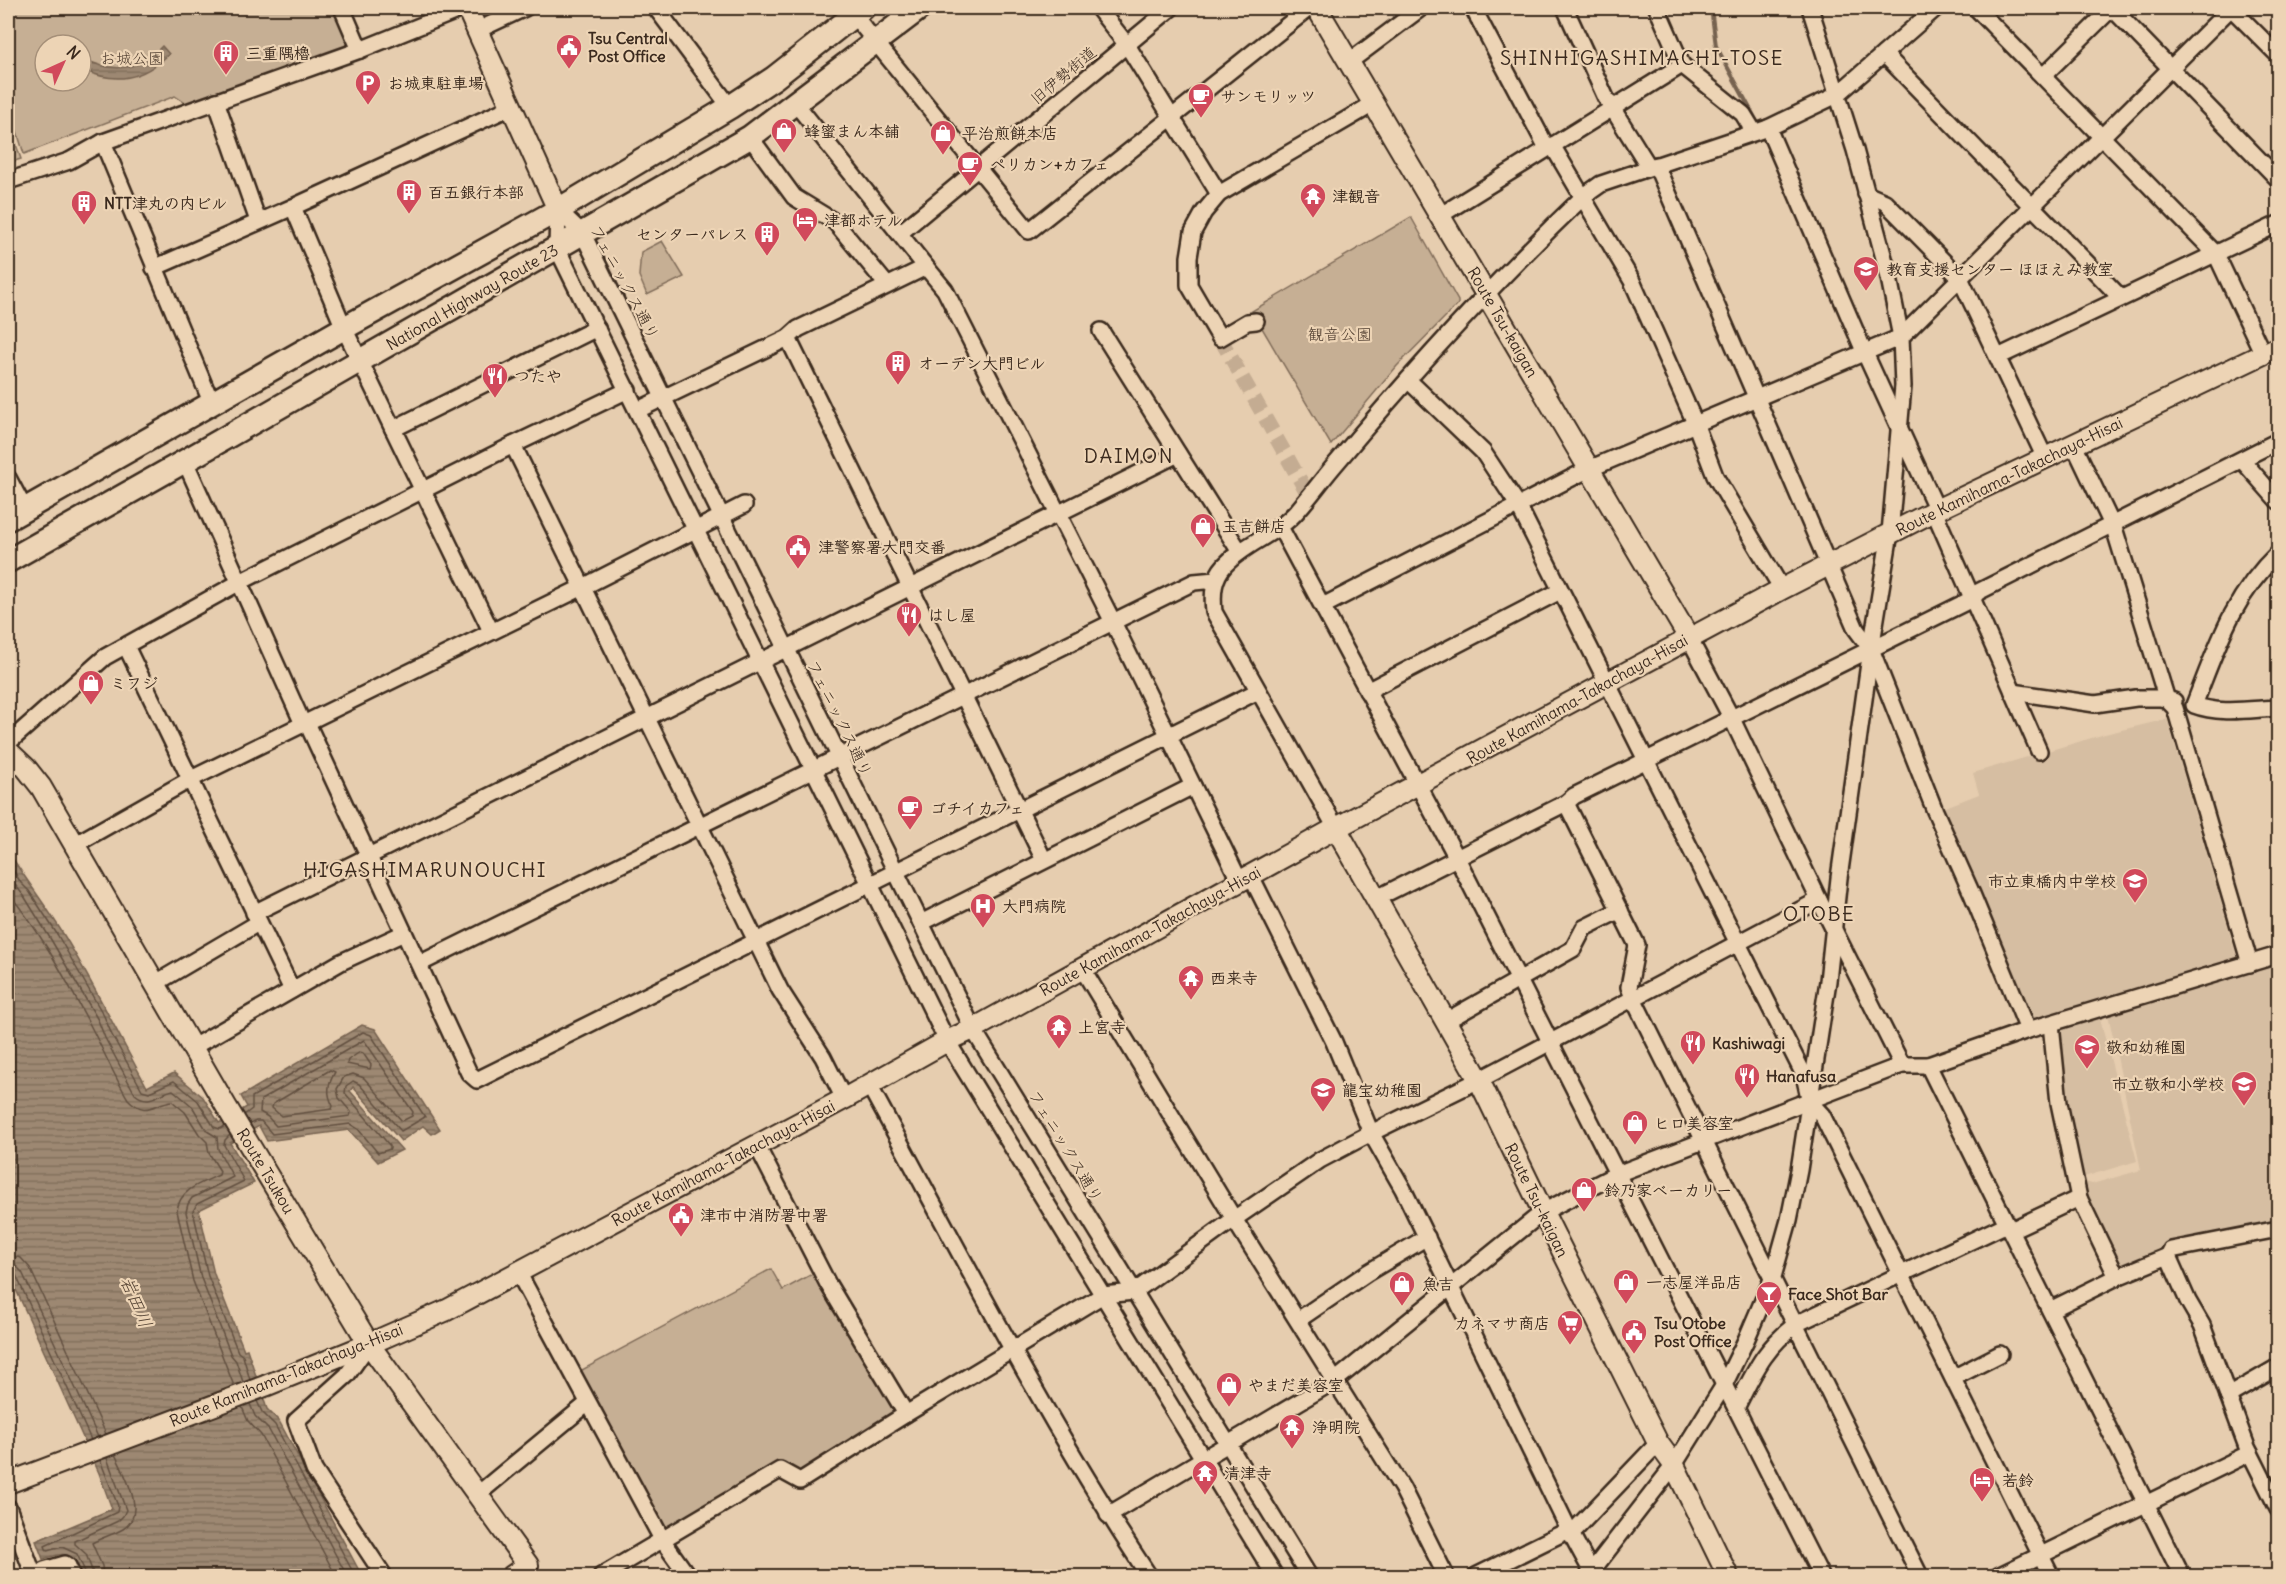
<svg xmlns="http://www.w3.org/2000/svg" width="2286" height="1584" viewBox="0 0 2286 1584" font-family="Delius,'Klee One',sans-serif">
<defs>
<pattern id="water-rules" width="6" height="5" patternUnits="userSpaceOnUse" patternTransform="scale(1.5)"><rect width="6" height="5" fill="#9d8872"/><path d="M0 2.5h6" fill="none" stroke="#816f5d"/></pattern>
</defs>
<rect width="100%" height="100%" fill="#e6cdaf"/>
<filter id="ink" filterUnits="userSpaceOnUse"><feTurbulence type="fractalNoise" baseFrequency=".0167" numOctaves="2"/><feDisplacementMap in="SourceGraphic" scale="12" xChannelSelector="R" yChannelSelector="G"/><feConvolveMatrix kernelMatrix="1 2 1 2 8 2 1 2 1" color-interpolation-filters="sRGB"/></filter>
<g filter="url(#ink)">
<g fill="#d6bea2">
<path d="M2167,719l70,239 -2,4 -196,58 -10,-5 -86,-207 36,-14 -6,-21 132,-39z"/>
<path d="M2278,962v260l-115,29 -40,18 -4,-1 -32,-65 -5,-22 10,3 49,-14 -33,-156z"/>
<path d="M2100,1019l37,142 -53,16 -18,-65 -9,-83z"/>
</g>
<g fill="#c6af94" stroke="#806c59" stroke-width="1.5" fill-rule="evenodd">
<path d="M8,8h327l15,33 -4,6 -159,57 -12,-8 -151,58 -16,-51zM45,45h36v36h-36z"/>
<path d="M8,121l13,38 -13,4z"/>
<path d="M1411,217l47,84v3l-61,62 -66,79 -79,-134z"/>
<path d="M662,241l22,36 -37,18 -8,-19 2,-24z"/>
<path d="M771,1269l12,21 31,-17 82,135 -1,5 -93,58 -5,1 -14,-9 -113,66 -7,-2 -83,-156z"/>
</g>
<g fill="url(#water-rules)" stroke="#766250" stroke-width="1.5">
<path d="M162,46l7,8c-27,26 -53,31 -88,15v-11c31,15 57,14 81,-12z"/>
<path d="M8,851c17,28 37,53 54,81 31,50 56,103 85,155l27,-14 29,24 16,26 28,-16 -6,-11 121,-71 13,4 65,100 -8,5 -9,-8 -22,15 -48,-54 -3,4 52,59 -24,12 -29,-32 -82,11 -8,-15 -29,17 24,40 -55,27 15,64 30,76 3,-1 20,60 12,12 83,155h-280c-11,-24 -14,-25 -39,-17l-7,-18 76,-32 -13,-36 -91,-201z"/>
</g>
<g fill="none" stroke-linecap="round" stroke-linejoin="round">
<g stroke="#625040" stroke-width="1.5">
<path d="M8,862l13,21 8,8 28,43 47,82 8,19 30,55 7,2 25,-11 24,20 16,26 6,2 5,-3"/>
<path d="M8,876l16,20 26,42 48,82 7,18 30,56c14,12 24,-1 38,-4l19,16 15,25 10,6 1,12 15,28 -41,21 -4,6 -2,8 15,66 30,77 5,6 7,21"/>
<path d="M8,893c32,37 57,85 80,128 14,26 25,53 40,78 18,19 26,4 44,2l13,11 14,22 8,8 2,11 11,18 -1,4c-17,8 -40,14 -42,36l16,70 41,105"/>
<path d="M364,1040l49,72 -1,4 -10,5 -38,-43 -11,-4 -9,3 -7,12 2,9 12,14 -1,4 -74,10 -8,-9 -8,-5 1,-12z"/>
<path d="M360,1052l3,1 8,12 -1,4 -23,-5 1,-4z"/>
<path d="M330,1070l5,2c-7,12 -9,21 -2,34l-1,3 -51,7 -9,-8 1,-4z"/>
<path d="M244,1115l8,-6v-12l111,-65 8,3 54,82 -24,14 -42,-47 -6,-3 -7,5 -1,7 45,53v3l-12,4 -20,-24 -8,-5 -78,10 -11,-13h-5l-6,3"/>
<path d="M230,1135l-5,5 -1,5 20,36 -47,23 -4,7 15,65 30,76 5,4 7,24"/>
<path d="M8,1255l13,3 9,10 76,166"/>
<path d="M8,1264l8,2 6,6 76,165"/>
<path d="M8,1272l8,3 75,165"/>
<path d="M257,1401l5,11 13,13 80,151"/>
<path d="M250,1404l5,12 14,14 78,146"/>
<path d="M242,1407l6,14 13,14 75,141"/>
<path d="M87,1576l-10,-22 -15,-7 -15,4 -2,-5 72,-34 1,-6 -18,-46"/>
<path d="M94,1576l-8,-22 -11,-10v-3l43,-20 5,-5 3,-6 -19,-52"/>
<path d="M103,1576l-1,-10 -10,-23c10,-6 21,-8 31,-14 25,-15 1,-55 -8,-75"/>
</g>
<path stroke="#766250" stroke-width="4" d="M1711,8l5,38 44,81"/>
<path stroke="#c4ac92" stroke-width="15" stroke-dasharray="15 8" stroke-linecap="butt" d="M1220,338l89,158"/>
<g stroke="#3b2a1e" stroke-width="20">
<g id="minor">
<path d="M342,8l18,42"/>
<path d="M656,8l74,99"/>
<path d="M848,8l181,223 280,-223"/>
<path d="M1098,8l29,37 92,149"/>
<path d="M1473,8l74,140"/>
<path d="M1565,8l41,90 43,69"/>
<path d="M1657,8l25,57 61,49 11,18"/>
<path d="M1976,8l240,246 47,100"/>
<path d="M2112,8l166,171"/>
<path d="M2231,8l47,47"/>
<path d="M476,31l49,-23"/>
<path d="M1884,54l237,244"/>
<path d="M1349,62l72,-54"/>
<path d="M2043,76l69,-68"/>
<path d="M216,101l42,120"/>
<path d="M796,104l130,163"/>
<path d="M1768,128l96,223 73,159"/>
<path d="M750,137l44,60 41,25 52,63"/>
<path d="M103,142l109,262"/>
<path d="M1552,145l80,136 63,142 20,53 67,113"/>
<path d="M1656,165l200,464 15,20 64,162 37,83 56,136"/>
<path d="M8,181l61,-20 34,-19 257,-92 104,-42"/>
<path d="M1866,194l19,8 75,76 85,180"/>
<path d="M293,207l51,121 147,303"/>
<path d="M558,210l25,24 390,795 336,547"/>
<path d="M558,210l-1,38 390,793 328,535"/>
<path d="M1441,215l241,-150"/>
<path d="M900,233l271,-225"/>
<path d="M154,268l139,-61 218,-100"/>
<path d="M1256,321l-9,1 -27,16 -31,-53v-28l4,-25 11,-20 15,-18 154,-90"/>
<path d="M1101,331l139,221"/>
<path d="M788,338l256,522"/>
<path d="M1998,357l280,-133"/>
<path d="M1408,380l75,72 35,53 286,570 6,27 12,13 229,461"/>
<path d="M638,410l150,-72 10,-9 128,-62 19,23 168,332 127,260"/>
<path d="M393,429l204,-101"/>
<path d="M513,445l267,545 43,67 21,42"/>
<path d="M2074,445l41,86 52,169 8,8 75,256"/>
<path d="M2242,460l36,41"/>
<path d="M185,461l118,263"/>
<path d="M8,478l17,32"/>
<path d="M1934,511l105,240"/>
<path d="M1280,527l177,331 364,718"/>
<path d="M2278,553c-46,44 -61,94 -84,152 26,10 57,4 84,3"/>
<path d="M1323,606l266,-137 312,-132 330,-329"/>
<path d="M1689,638l43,81 87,181 83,165"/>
<path d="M126,646l166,344"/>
<path d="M1367,691l193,-100"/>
<path d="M2013,692l82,12 41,-6h24l14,3"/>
<path d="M307,723l162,350 8,7 781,-389"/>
<path d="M8,743l97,-86 135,-75 273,-137 115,-55"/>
<path d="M1566,803l71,142 -8,42 4,11 287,578"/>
<path d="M1336,828l-122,-216c-2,-18 -1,-34 11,-47 21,-23 53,-31 73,-55 14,-16 26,-33 40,-49 77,-92 159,-182 246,-265l17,-12 167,-56 69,-33 99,-87"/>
<path d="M74,845l115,-65 394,-193 161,-82"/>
<path d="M1251,876l83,166 37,91 32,56 166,341 25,46"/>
<path d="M1377,898l189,-95 8,-7 398,-197 6,-7 300,-151"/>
<path d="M254,913l924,-459"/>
<path d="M921,923l272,-137"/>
<path d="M419,964l775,-382 21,-2"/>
<path d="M1082,968l152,251 168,269 44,88"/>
<path d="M156,983l102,-60"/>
<path d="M1446,1021l127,-72 11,-21 36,-18"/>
<path d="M2051,1024l8,79 20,95 38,79 51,-21 3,-6 107,-21"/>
<path d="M193,1047l148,-85 63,-29"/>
<path d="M1928,1065l254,511"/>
<path d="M869,1085c90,165 176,335 280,491"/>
<path d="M757,1146l71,138 78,130"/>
<path d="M2011,1230l68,-32"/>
<path d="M2168,1256l20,45 14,24 45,122 31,62"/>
<path d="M518,1272l145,269 25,35"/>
<path d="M2050,1310l67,-33"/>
<path d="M1298,1320l69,-47 60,-36"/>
<path d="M369,1344l-22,31 -51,46 18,49 70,106"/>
<path d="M1953,1378l47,-24"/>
<path d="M2228,1396l50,-29"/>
<path d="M1736,1408c19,-37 27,-58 60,-84l211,-100"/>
<path d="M477,1495l111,-92"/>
<path d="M8,1507l26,69"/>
<path d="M1108,1515l228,-135 207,-168 74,-38 285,-109h26l100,-35 250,-75"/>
<path d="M1571,1534l87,-91"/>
<path d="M44,1570l21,-6 3,2 4,10"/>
<path d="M601,1576l179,-106 20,11 106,-67 197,-119 31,-3 100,-73 86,-59 51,-27 108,-53 340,-180"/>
<path d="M1476,1576l93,-46"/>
<path d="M1588,1576l86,-111 50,-80 22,-45 27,-63 16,-57 10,-50 29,-189 11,-103 32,-229 19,-116 13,-147 -2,-49 -13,-64 -33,-123 -45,-142"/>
<path d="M1998,1576l252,-123"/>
</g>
</g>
<g stroke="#3b2a1e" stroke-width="24">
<g id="major">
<path d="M467,8l91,202"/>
<path d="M1317,8l372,630"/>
<path d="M8,751l18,17 15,19 185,319 143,238 159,221 -16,11"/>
<path d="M1336,828l143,252 64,132 115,231 16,22 54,111"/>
<path d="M8,1483l257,-97 104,-42 78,-34 397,-211 103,-58 26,-12 363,-201 446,-239 152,-78 344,-164"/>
</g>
</g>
<g stroke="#3b2a1e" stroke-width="27">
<g id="highway">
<path d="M8,519l336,-191 214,-118 172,-103 44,-29 89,-70"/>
<path d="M8,561l177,-100 565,-324 170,-129"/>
</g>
</g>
<use href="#minor" stroke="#edd4b5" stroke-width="15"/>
<use href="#major" stroke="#edd4b5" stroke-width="20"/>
<use href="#highway" stroke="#edd4b5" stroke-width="22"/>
</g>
</g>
<defs>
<g id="civic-pin" transform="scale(1.35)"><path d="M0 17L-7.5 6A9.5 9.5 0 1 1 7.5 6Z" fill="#d1495b" stroke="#edd4b5"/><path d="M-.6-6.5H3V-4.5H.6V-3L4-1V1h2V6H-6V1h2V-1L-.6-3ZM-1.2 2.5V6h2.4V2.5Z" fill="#fff"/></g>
<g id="building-pin" transform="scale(1.35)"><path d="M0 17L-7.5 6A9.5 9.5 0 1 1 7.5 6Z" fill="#d1495b" stroke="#edd4b5"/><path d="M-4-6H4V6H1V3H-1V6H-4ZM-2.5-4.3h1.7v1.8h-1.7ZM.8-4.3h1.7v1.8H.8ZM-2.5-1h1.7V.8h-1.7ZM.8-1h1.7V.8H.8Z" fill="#fff"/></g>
<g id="parking-pin" transform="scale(1.35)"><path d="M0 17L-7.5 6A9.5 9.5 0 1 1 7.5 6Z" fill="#d1495b" stroke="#edd4b5"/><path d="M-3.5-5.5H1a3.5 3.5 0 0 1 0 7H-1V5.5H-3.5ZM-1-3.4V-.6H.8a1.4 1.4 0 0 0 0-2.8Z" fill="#fff"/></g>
<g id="cafe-pin" transform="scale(1.35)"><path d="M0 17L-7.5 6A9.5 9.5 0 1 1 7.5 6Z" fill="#d1495b" stroke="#edd4b5"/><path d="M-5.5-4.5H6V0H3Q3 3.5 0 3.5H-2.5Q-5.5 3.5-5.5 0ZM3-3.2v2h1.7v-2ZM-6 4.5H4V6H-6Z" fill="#fff"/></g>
<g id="shop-pin" transform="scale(1.35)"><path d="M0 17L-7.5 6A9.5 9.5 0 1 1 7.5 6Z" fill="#d1495b" stroke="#edd4b5"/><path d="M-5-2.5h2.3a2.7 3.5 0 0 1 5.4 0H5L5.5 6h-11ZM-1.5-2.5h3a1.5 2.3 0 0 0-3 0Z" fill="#fff"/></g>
<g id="temple-pin" transform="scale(1.35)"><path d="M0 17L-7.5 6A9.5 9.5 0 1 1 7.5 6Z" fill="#d1495b" stroke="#edd4b5"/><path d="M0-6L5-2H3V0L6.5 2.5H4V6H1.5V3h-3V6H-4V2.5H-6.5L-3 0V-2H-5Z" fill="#fff"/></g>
<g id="hotel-pin" transform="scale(1.35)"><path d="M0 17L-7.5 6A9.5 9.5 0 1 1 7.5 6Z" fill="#d1495b" stroke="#edd4b5"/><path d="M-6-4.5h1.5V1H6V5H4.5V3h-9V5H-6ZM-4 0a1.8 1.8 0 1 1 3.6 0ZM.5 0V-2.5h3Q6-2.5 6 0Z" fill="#fff"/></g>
<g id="school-pin" transform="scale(1.35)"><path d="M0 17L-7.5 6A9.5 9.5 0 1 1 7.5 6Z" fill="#d1495b" stroke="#edd4b5"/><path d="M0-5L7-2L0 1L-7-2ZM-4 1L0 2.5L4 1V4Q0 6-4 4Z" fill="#fff"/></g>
<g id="restaurant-pin" transform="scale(1.35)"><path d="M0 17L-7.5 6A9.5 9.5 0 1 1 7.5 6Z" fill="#d1495b" stroke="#edd4b5"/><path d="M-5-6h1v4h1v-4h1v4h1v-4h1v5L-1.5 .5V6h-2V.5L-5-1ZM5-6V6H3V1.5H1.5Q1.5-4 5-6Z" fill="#fff"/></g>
<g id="hospital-pin" transform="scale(1.35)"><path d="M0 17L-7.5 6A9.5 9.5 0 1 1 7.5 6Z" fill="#d1495b" stroke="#edd4b5"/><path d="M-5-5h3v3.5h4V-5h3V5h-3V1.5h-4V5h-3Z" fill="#fff"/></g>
<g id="bar-pin" transform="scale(1.35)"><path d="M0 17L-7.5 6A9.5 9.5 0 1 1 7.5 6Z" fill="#d1495b" stroke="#edd4b5"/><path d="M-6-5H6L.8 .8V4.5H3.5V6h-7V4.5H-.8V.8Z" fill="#fff"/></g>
<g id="supermarket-pin" transform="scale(1.35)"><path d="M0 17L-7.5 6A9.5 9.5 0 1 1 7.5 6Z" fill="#d1495b" stroke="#edd4b5"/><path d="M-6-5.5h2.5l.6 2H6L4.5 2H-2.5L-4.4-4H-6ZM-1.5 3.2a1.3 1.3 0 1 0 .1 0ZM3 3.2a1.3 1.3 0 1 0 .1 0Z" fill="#fff"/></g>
</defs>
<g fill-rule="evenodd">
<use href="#civic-pin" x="569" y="47"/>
<use href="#building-pin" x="226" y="53"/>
<use href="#parking-pin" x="368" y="83"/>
<use href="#cafe-pin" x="1201" y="96"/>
<use href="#shop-pin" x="784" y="131"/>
<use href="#shop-pin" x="943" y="133"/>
<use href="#cafe-pin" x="970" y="164"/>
<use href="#building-pin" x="409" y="192"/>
<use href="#temple-pin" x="1313" y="196"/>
<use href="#building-pin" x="84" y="203"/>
<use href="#hotel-pin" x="805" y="220"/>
<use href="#building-pin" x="767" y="234"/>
<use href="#school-pin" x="1866" y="269"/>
<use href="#building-pin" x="898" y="363"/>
<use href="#restaurant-pin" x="495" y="376"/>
<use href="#shop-pin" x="1203" y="526"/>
<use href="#civic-pin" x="798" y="547"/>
<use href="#restaurant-pin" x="909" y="615"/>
<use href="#shop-pin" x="91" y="683"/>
<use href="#cafe-pin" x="910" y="808"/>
<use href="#school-pin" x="2135" y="881"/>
<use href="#hospital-pin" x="983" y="906"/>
<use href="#temple-pin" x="1191" y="978"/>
<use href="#temple-pin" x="1059" y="1027"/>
<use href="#restaurant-pin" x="1693" y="1043"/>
<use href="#school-pin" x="2087" y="1047"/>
<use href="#restaurant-pin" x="1747" y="1076"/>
<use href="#school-pin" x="2244" y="1084"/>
<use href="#school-pin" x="1323" y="1090"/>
<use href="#shop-pin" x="1635" y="1123"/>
<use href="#shop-pin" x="1584" y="1190"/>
<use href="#civic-pin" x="681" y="1215"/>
<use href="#shop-pin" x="1626" y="1282"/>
<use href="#shop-pin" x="1402" y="1284"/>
<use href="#bar-pin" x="1769" y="1294"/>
<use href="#supermarket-pin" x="1570" y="1323"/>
<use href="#civic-pin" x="1634" y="1332"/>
<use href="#shop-pin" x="1229" y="1385"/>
<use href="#temple-pin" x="1292" y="1427"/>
<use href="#temple-pin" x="1205" y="1473"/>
<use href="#hotel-pin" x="1982" y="1480"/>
</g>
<g text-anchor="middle" stroke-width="4.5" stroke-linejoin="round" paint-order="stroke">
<g font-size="16" font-weight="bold" fill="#3b2a1e" stroke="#edd4b5" text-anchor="start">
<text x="588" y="44">Tsu Central<tspan x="588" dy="18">Post Office</tspan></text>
<text x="246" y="59">三重隅櫓</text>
<text x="388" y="89">お城東駐車場</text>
<text x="1220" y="102">サンモリッツ</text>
<text x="804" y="137">蜂蜜まん本舗</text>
<text x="962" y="139">平治煎餅本店</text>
<text x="990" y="170">ペリカン+カフェ</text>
<text x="428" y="198">百五銀行本部</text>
<text x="1332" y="202">津観音</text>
<text x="104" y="209">NTT津丸の内ビル</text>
<text x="824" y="226">津都ホテル</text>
<text x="748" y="240" text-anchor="end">センターパレス</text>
<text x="1886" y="275">教育支援センター ほほえみ教室</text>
<text x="918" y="369">オーデン大門ビル</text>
<text x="514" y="382">つたや</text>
<text x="1222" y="532">玉吉餅店</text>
<text x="818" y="553">津警察署大門交番</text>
<text x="928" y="621">はし屋</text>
<text x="110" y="689">ミフジ</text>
<text x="930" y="814">ゴチイカフェ</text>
<text x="2116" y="887" text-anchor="end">市立東橋内中学校</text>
<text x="1002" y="912">大門病院</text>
<text x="1210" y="984">西来寺</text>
<text x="1078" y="1033">上宮寺</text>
<text x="1712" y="1049">Kashiwagi</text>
<text x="2106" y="1053">敬和幼稚園</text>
<text x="1766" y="1082">Hanafusa</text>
<text x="2224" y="1090" text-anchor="end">市立敬和小学校</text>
<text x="1342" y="1096">龍宝幼稚園</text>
<text x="1654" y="1129">ヒロ美容室</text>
<text x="1604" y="1196">鈴乃家ベーカリー</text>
<text x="700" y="1221">津市中消防署中署</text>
<text x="1646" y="1288">一志屋洋品店</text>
<text x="1422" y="1290">魚吉</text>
<text x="1788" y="1300">Face Shot Bar</text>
<text x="1550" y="1329" text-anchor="end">カネマサ商店</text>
<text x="1654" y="1329">Tsu Otobe<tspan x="1654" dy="18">Post Office</tspan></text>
<text x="1248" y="1391">やまだ美容室</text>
<text x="1312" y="1433">浄明院</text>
<text x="1224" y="1479">清津寺</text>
<text x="2002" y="1486">若鈴</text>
</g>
<g font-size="16" fill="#503e30" stroke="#edd4b5">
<text x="132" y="64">お城公園</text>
<text x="1340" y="340">観音公園</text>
</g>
<g font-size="16" fill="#3b2a1e" stroke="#edd4b5">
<text transform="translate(1063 75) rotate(-40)" y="6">旧伊勢街道</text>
<text transform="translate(625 282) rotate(62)" y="6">フェニックス通り</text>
<text transform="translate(472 297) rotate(-30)" y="6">National Highway Route 23</text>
<text transform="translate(1503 322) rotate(60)" y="6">Route Tsu-kaigan</text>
<text transform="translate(2009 476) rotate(-26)" y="6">Route Kamihama-Takachaya-Hisai</text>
<text transform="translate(1577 699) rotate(-29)" y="6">Route Kamihama-Takachaya-Hisai</text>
<text transform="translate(840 718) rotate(64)" y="6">フェニックス通り</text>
<text transform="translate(1150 931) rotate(-29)" y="6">Route Kamihama-Takachaya-Hisai</text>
<text transform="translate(1066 1146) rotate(59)" y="6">フェニックス通り</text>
<text transform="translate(723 1163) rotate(-28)" y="6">Route Kamihama-Takachaya-Hisai</text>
<text transform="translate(266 1171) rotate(59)" y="6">Route Tsukou</text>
<text transform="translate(1537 1200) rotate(64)" y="6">Route Tsu-kaigan</text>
<text transform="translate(286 1375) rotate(-22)" y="6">Route Kamihama-Takachaya-Hisai</text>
</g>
<g font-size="18" font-style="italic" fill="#544233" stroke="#edd4b5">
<text transform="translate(136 1302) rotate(67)" y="6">岩田川</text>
</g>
<g font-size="20" letter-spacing="1.5" fill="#3b2a1e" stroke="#edd4b5">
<text x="1642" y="65">SHINHIGASHIMACHI-TOSE</text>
<text x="1129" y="463">DAIMON</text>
<text x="425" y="877">HIGASHIMARUNOUCHI</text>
<text x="1819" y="921">OTOBE</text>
</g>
</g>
<rect width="2286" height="1584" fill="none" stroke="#edd4b5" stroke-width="30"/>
<rect x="15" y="15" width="2256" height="1554" fill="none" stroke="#3b2a1e" stroke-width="2" filter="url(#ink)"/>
<g transform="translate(63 63) rotate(45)"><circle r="28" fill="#edd4b5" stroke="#a69079" stroke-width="1.5"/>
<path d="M0-4.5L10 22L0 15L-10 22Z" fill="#d1495b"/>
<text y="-9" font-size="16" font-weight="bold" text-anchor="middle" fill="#3b2a1e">N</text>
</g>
</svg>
